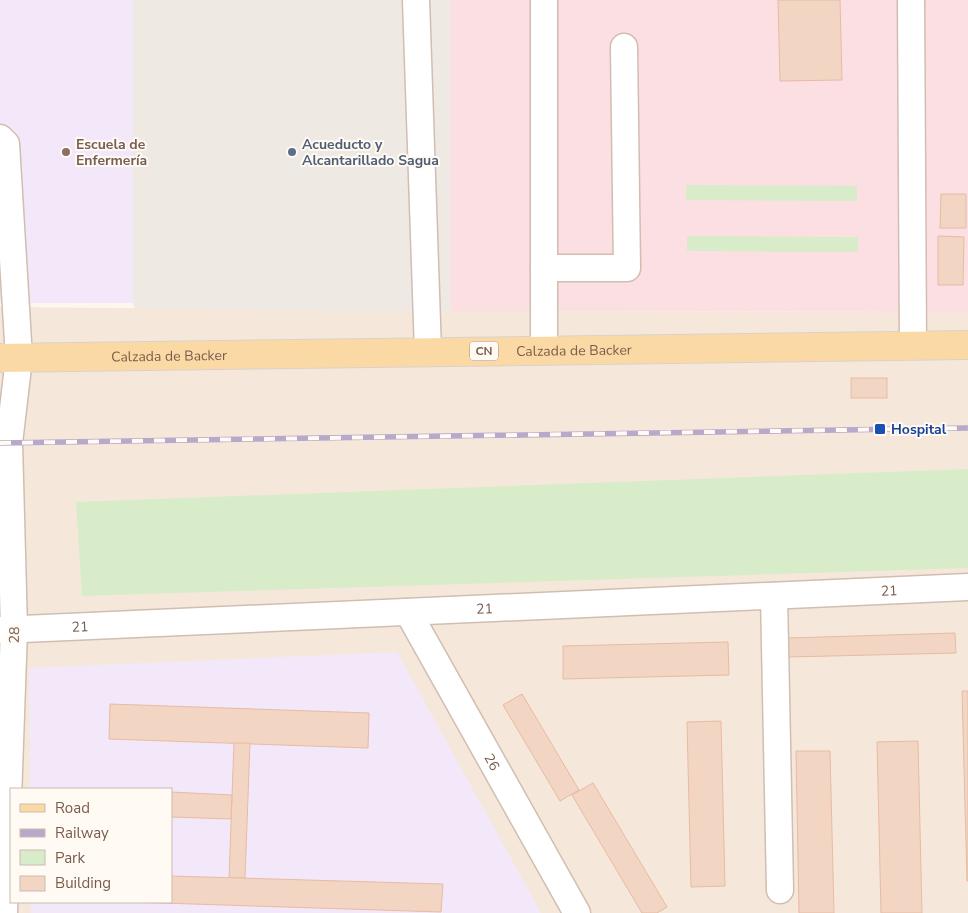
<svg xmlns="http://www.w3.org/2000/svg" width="968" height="913" viewBox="0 0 968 913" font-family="'Nunito Sans',sans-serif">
<rect width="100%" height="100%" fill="#fdf6ec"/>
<path fill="#f5e8da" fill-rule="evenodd" d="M0,307l451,4 517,1v601h-968zM11,789h160v113h-160z"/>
<path fill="#efe9e4" d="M133,0h318v311l-316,-2 -2,-6z"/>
<g fill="#f3e8fa">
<rect x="0" y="0" width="133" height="303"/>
<path d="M397,652l144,261h-510v-11h140v-113h-141l-1,-121z"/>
</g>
<path fill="#fbdfe3" d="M451,0h517v312l-517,-1z"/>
<g fill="#d8ecc9">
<path d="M686,185l171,1v15l-171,-1z"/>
<path d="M687,236l171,1v15l-171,-1z"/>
<path d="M968,469v99l-886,28 -6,-94z"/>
</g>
<g fill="#f3d5c3" stroke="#e6bba3">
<path d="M778,0h62l2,80 -62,1z"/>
<path d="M941,194h25v34h-26z"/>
<path d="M938,236l26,1 -1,48h-25z"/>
<rect x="851" y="378" width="36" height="20"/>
<path d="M955,633l1,20 -168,4v-19z"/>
<path d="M728,642l1,33 -166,4v-33z"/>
<path d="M962,691h6v190h-1z"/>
<path d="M522,694l57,96 -19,11 -57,-96z"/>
<path d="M110,704l259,9 -1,35 -259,-9z"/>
<path d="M721,721l4,165 -34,1 -4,-165z"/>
<path d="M918,741l4,172h-41l-4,-171z"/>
<path d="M234,743h16l-5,135h-16z"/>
<path d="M796,751h34l4,162h-35z"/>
<path d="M593,783l74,124 -10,6h-15l-70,-118z"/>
<path d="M171,792l61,3 -1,24 -60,-2z"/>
<path d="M171,876l272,8 -2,28 -311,-10h41z"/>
</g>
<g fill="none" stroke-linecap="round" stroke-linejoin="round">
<g stroke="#d1beb0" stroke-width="29">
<g id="minor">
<path d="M416,0l12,352"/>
<path d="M544,0v351"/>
<path d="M911,0l2,345"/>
<path d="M0,138l6,6 13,214 -10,85 5,186 -10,284"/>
<path d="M544,268h83l-3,-221"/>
<path d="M774,596l6,294"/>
<path id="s1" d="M408,612l169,301"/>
<path id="s2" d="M0,630l968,-43"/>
</g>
</g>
<g stroke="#dad1cd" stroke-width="30">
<g id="major">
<path id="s3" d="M0,358l968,-13"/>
</g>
</g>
<use href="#minor" stroke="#fff" stroke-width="26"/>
<use href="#major" stroke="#fbd9a5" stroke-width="28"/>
<g stroke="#b9a8c9" stroke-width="5.5">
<path id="rail" d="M0,443l968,-15"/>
</g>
<use href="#rail" stroke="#fffaf3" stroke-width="4" stroke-dasharray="11" stroke-linecap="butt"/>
</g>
<circle fill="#8d6e63" stroke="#fffaf3" stroke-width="2" cx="66" cy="152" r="5"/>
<circle fill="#5c6f8a" stroke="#fffaf3" stroke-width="2" cx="292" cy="152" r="5"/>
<rect fill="#1a4fb4" stroke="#fffaf3" stroke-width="2" x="874" y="423" width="12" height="12" rx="2.5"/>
<g text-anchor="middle" stroke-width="4" stroke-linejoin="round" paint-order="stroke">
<rect fill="#fffaf3" stroke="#a28b7f" stroke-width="1" x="470" y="341.5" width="28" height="19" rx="4"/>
<g font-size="12" font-weight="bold" fill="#7a5c4d">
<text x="484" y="355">CN</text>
</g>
<g font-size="14" font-weight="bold" fill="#785e54" stroke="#fffaf3" text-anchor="start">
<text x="76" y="149">Escuela de<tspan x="76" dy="16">Enfermería</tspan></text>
</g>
<g font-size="14" font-weight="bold" fill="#4e5e75" stroke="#fffaf3" text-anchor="start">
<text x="302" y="149">Acueducto y<tspan x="302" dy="16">Alcantarillado Sagua</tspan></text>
</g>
<g font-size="14" fill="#7a5c4d" stroke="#fffaf3">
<text dy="5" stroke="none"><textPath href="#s3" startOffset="574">Calzada de Backer</textPath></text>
<text dy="5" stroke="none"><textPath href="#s3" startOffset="169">Calzada de Backer</textPath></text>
<text dy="5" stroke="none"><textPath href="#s2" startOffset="890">21</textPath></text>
<text dy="5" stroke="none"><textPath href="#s2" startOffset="485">21</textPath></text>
<text dy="5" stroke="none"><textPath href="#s2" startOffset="80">21</textPath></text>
<text transform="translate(14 635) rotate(-89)" y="5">28</text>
<text dy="5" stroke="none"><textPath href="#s1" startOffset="172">26</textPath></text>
</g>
<g font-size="14" font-weight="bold" fill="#164399" stroke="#fffaf3" text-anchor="start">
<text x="891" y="434">Hospital</text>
</g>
</g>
<rect x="10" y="788" width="162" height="115" fill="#fffaf3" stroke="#cabbb1"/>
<rect x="20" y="804" width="25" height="8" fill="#fbd9a5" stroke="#cabbb1"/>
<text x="55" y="813" font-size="15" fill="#7a5c4d">Road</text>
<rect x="20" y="829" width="25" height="8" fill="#b9a8c9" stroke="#cabbb1"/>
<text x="55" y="838" font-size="15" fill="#7a5c4d">Railway</text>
<rect x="20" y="850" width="25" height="15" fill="#d8ecc9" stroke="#cabbb1"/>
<text x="55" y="863" font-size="15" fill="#7a5c4d">Park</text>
<rect x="20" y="876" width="25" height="15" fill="#f3d5c3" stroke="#cabbb1"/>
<text x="55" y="888" font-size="15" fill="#7a5c4d">Building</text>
</svg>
